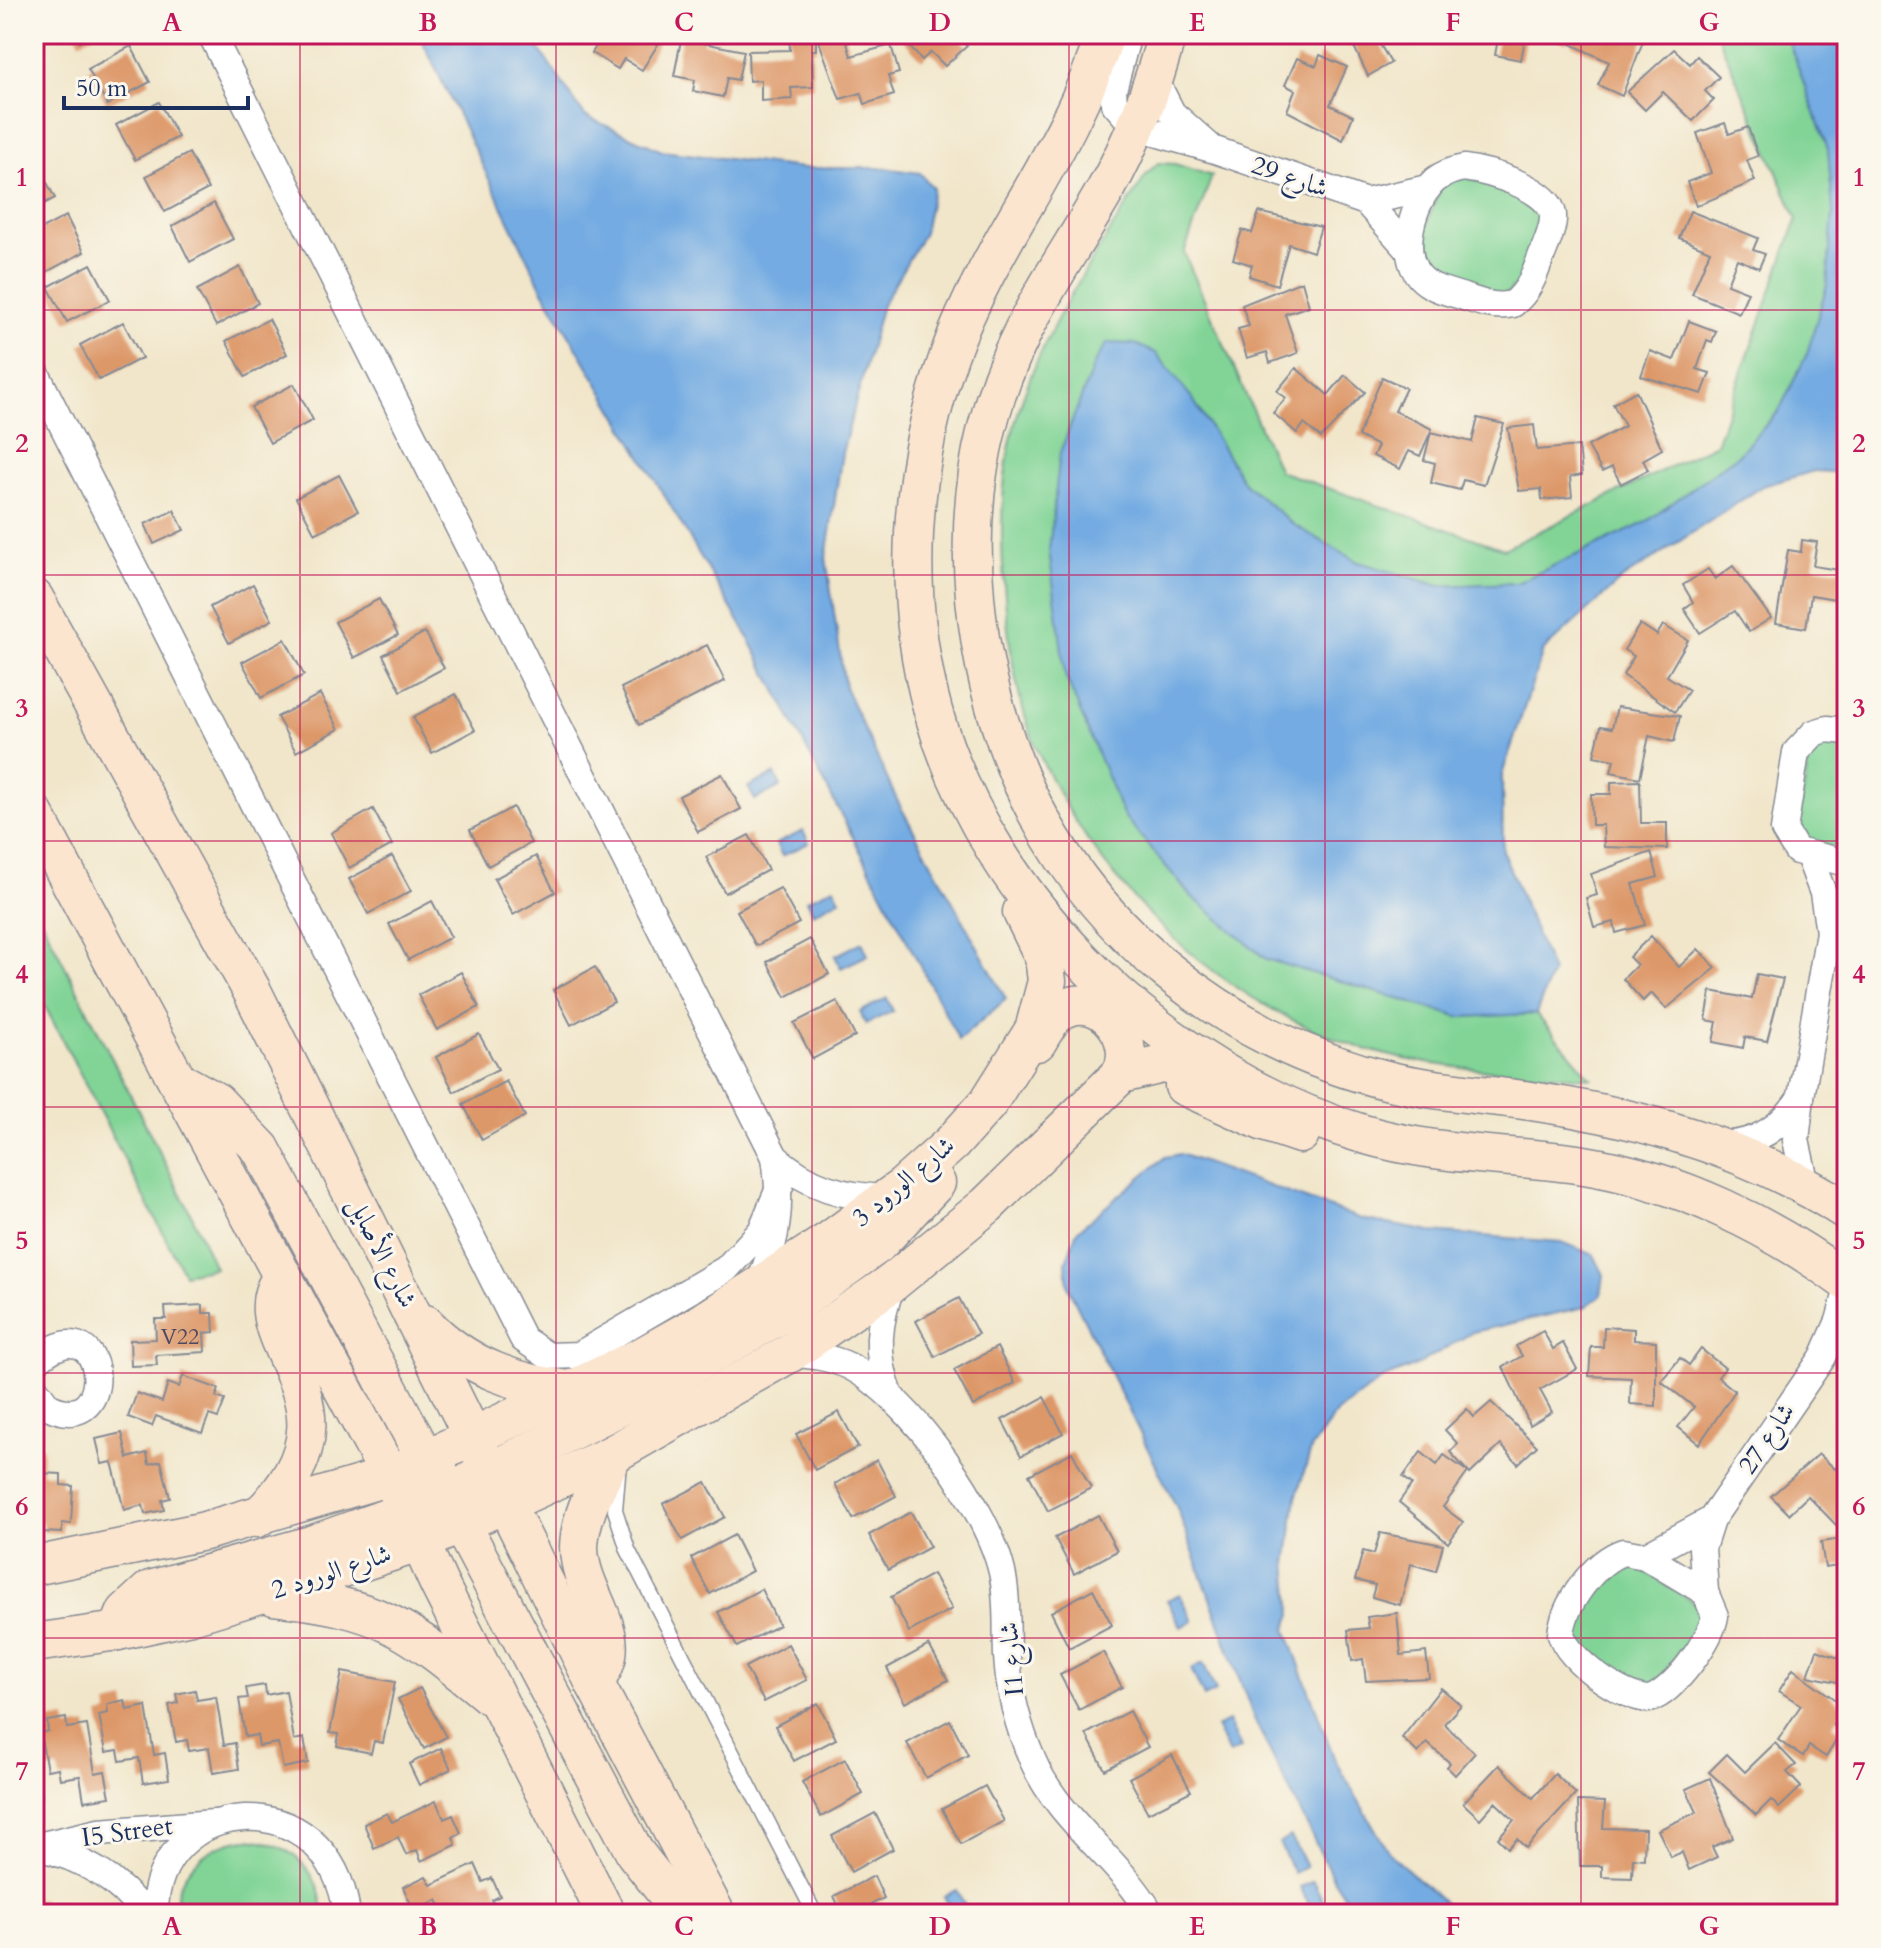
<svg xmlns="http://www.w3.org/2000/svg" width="1881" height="1948" viewBox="0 0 1881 1948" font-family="Cardo,Amiri,serif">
<rect width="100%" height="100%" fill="#fbf7ec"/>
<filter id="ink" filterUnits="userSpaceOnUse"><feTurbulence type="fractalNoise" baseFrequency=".0125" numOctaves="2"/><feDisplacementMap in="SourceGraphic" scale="16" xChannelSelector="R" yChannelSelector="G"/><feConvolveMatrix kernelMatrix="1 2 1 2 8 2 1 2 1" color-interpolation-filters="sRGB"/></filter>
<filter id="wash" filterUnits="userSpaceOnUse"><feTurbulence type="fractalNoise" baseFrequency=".006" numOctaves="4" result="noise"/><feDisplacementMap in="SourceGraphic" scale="32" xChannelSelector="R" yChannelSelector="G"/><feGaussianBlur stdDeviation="1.8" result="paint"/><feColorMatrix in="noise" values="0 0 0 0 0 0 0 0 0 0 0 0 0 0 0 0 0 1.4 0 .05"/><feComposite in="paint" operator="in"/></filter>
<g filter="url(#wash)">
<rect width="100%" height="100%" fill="#f1e6ca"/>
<g fill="#81d496" stroke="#4e827a" stroke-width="2">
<path d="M1717,34h69l42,115 5,63 -6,73 -20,69 -28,57 -41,44 -93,68 -128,60 -77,3 -82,-24 -64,-37 -50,-42 -52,-85 -3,496 77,65 193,58 77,-3 55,64c-75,-7 -154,-7 -226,-29 -141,-44 -255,-151 -320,-282 -28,-56 -37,-122 -41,-184 -4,-51 -3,-105 10,-156 24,-93 82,-173 133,-253l11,-11 17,1 37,12 -28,77 95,218 225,78 212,-105 81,-225z"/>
<path d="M1456,174l76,24 9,16 -24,70 -15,14 -75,-25 -9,-25 23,-63z"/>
<path d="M1823,740l24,2v108c-21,-4 -44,-3 -49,-27l12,-71z"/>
<path d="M34,905l159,313 22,50 -31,6 -150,-289z"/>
<path d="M1623,1558l77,48 -1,21 -47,61 -19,-2 -56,-39c-15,-28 22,-63 37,-85z"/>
<path d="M246,1839c43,2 75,31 77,75h-148c-1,-42 32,-70 71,-75z"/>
</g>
<g fill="#73abe2" stroke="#476da0" stroke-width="2">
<path d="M419,34h110l56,82 77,35 140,17h81l37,5 13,15 -9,45 -42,72 -40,148 -16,105 19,129 52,113 109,199 -47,41 -212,-405 -205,-346z"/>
<path d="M1786,34h61v439l-33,-2 -51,15 -142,94 -78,71 -41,124 1,77 49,120 -16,42 -77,3 -193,-58 -77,-65 -66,-79 -58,-140 -16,-125 11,-97 34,-89 13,-21 28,1 21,9 36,45 52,85 50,42 64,37 82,24 77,-3 128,-60 93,-68 41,-44 28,-57 20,-69 6,-73 -5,-63z"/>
<path d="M775,774l6,12 -26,14 -7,-13z"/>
<path d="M803,831l6,12 -27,13 -6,-12z"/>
<path d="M834,887l6,12 -27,14 -6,-13z"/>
<path d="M862,942l6,13 -27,13 -6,-12z"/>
<path d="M887,998l6,13 -27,13 -6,-12z"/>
<path d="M1180,1154l181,65 70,13 131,10 32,13 10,20 -3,20 -16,12 -112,25 -54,32 -35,14 -47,34 -25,35 -16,51 -9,66 5,50 -6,15 49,131 54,93 68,61h-101l-22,-34 -79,-159 -78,-213 -109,-221 -2,-25 11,-31 88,-74z"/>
<path d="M1180,1594l13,27 -12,6 -14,-27z"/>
<path d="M1203,1663l13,28 -12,6 -13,-28z"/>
<path d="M1228,1721l13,27 -12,6 -13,-27z"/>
<path d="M1291,1837l15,30 -12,6 -15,-30z"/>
<path d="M1313,1881l15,30 -14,3 -14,-27z"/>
<path d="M957,1890l12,24h-16l-9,-18z"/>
</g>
<g id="blocks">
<g fill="#dd9869">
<path d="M76,34h20l-16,8z"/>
<path d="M603,34h66l-4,6 -3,-2 -20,32 -18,-11 -6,10 -26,-16z"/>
<path d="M678,34h27l-2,9 41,8 -6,29 -11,-2 -4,19 -30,-6 2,-11 -21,-4 7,-36 -4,-1z"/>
<path d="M789,34h27v16h-4l1,37 -22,1 1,11 -31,2v-21l-12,1 -1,-30 42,-1z"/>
<path d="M836,34h8l7,22 40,-11 8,28 -11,3 6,19 -29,9 -4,-11 -21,6 -22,-60z"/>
<path d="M907,34h55l-3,3 8,9 -22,20 -14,-14 -9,8 -20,-21z"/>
<path d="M1348,34h42l-12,7 13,22 -23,13z"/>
<path d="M1469,34h26l1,4 -26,2z"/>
<path d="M1499,34h27l-5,26 -26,-5z"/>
<path d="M1531,34h38l-2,9z"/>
<path d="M1575,34l70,2 -23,60 -24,-11 11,-23 -38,-18z"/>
<path d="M131,46l19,36 -43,23 -19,-36z"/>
<path d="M1674,49l16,15 7,-8 22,21 -14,14 9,9 -21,21 -30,-29 -18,18 -18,-18z"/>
<path d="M1320,55l27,12 -17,38 23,11 -10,24 -56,-29 8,-21 -10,-5 12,-27 19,8z"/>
<path d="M159,102l19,35 -43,23 -19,-35z"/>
<path d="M1725,123l4,11 19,-7 10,29 -11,4 8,21 -59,25 -9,-24 24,-9 -14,-40z"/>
<path d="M189,153l19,36 -43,23 -19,-36z"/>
<path d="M36,162l19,36 -21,11v-45z"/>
<path d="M214,203l19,36 -43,23 -18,-36z"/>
<path d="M1690,211l68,27 -5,12 12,4 -6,14 -22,-9 -10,25 21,8 -9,21 -47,-19 18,-43 -31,-13z"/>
<path d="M1259,212l62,15 -8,25 -24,-8 -12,41 -28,-9 3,-11 -19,-6 9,-29 10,3z"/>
<path d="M66,216l18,36 -43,23 -7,-14v-28z"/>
<path d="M91,264l19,36 -43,22 -19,-35z"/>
<path d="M240,267l18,36 -42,23 -19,-36z"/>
<path d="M1302,281l7,25 -24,8 13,39 -28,10 -3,-11 -20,6 -9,-29 11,-3 -7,-21z"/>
<path d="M269,319l18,35 -42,23 -19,-36z"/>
<path d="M1689,321l27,10 -4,11 -5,-2 -10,29 13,4 -8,21 -61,-18 9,-25 24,9z"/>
<path d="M123,322l19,36 -43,22 -19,-35z"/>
<path d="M1296,368l32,27 17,-20 20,17 -44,46 -17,-14 -7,9 -24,-20 13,-15 -9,-7z"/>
<path d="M1382,377l24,11 -11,23 37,18 -12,27 -11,-5 -9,18 -27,-13 5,-10 -20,-10z"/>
<path d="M294,384l19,36 -43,23 -19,-36z"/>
<path d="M1636,391l26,58 -19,11 5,10 -27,14 -9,-17 -10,5 -14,-26 37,-20 -12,-22z"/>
<path d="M1478,418l26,6 -20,61 -21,-5 -3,10 -29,-7 4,-20 -11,-3 7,-28 41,10z"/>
<path d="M1534,425l3,25 42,-4 3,29 -12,2 2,20 -30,3 -1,-11 -22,2 -11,-63z"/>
<path d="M339,475l19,36 -43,23 -19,-36z"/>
<path d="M174,510l10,20 -30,14 -9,-20z"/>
<path d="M1802,540l15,2 -4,24 26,4 4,-22 4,1v52l-36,-6 -5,33 -30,-5 12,-73 13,2z"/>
<path d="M1733,566l38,52 -22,14 -14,-21 -35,22 -16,-24 9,-7 -10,-17 25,-16 7,10z"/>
<path d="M253,584l19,36 -43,23 -19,-36z"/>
<path d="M379,599l19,36 -44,23 -19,-36z"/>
<path d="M1640,624l17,11 6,-10 25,15 -21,36 22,14 -14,22 -52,-37 11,-19 -10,-6z"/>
<path d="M425,632l19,36 -43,23 -18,-36z"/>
<path d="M285,639l19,36 -43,23 -19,-36z"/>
<path d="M707,645l18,36 -86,44 -18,-37z"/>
<path d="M320,694l19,35 -43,23 -19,-35z"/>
<path d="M456,694l19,36 -43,23 -19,-36z"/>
<path d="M1617,707l63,9 -6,26 -25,-6 -9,42 -29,-6 3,-12 -20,-4 7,-30 11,2z"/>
<path d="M722,774l19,35 -43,23 -19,-36z"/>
<path d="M1640,781l1,42h26v26l-63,-2 -1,-22h-11l-1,-31h20v-12z"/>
<path d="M513,807l18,36 -43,23 -18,-36z"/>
<path d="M373,809l19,36 -43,23 -18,-35z"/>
<path d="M749,835l19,35 -43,23 -19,-36z"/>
<path d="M1651,852l7,25 -25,7 12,41 -29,8 -2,-11 -20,5 -8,-29 11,-3 -6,-21z"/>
<path d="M392,856l19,35 -43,23 -19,-35z"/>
<path d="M536,856l19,36 -42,23 -19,-36z"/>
<path d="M780,888l19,35 -43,23 -19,-35z"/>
<path d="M432,901l19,36 -43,23 -19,-36z"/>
<path d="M1651,936l28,31 19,-18 18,19 -50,41 -15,-16 -8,8 -20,-22 14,-14 -8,-8z"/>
<path d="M810,939l19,35 -43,23 -19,-35z"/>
<path d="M595,967l19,35 -43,23 -18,-35z"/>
<path d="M461,972l18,35 -42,23 -19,-35z"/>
<path d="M1757,974l26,5 -16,62 -22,-4 -2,11 -30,-6 4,-20 -11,-2 5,-29 41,8z"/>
<path d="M837,1001l18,35 -42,23 -19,-36z"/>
<path d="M479,1034l19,35 -44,23 -18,-35z"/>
<path d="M506,1081l19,35 -43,24 -19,-36z"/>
<path d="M959,1298l19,36 -43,23 -19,-36z"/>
<path d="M203,1305v8h10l1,19 -10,1 1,19 -49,3 1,10 -26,1 -1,-26 26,-1 -1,-20h11l-1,-12z"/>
<path d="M1604,1327l30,2v11l22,1v65l-26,-2 1,-26 -42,-2 2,-29h12z"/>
<path d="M1543,1331l10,18 10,-6 14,26 -37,21 12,22 -22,13 -27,-58 19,-11 -6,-10z"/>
<path d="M997,1347l18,36 -42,23 -19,-36z"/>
<path d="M1701,1349l24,19 -7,9 17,14 -36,53 -21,-17 16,-20 -33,-26 19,-23 9,7z"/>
<path d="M183,1376l36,13 -3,8 9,3 -7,18 -9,-3 -7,18 -46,-17 -4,10 -24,-9 9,-24 25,9 6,-19 11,4z"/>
<path d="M1044,1397l19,36 -42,23 -19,-36z"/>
<path d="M1491,1402l46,44 -19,18 -17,-19 -31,29 -20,-22 8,-8 -13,-14 22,-21 7,8z"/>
<path d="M839,1412l19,35 -43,23 -19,-36z"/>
<path d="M122,1433l6,25 19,-5 2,11 12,-3 9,37 -8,2 2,10 -19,4 -2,-9 -19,5 -12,-48 -10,2 -6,-25z"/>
<path d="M34,1447h9l-1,26 19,1v11l12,1 -2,38 -9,-1v10l-19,-1v-10h-9z"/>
<path d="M1072,1452l19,36 -43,23 -19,-36z"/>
<path d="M1421,1452l16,13 7,-10 24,17 -25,35 20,15 -15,21 -49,-41 13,-18 -9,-7z"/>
<path d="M1819,1454l16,15 8,-8 4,5v50l-10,10 -29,-30 -19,18 -18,-18z"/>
<path d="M877,1460l19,36 -43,23 -18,-35z"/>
<path d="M706,1482l19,35 -43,23 -19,-36z"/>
<path d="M911,1512l19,35 -42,23 -19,-35z"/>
<path d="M1098,1515l19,36 -43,23 -19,-36z"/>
<path d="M1380,1533l63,12 -7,26 -25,-7 -11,41 -28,-8 3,-12 -20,-5 8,-29 11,3z"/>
<path d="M734,1535l18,36 -42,23 -19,-36z"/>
<path d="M1847,1538v27l-22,3 -4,-26z"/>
<path d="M933,1574l19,35 -43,23 -18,-35z"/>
<path d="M761,1589l18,36 -42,22 -19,-35z"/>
<path d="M1093,1589l19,36 -43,23 -18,-36z"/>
<path d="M1397,1613l4,42 25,-3 3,26 -63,3 -3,-22 -11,2 -4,-31 21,-2 -2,-11z"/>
<path d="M1847,1642v42l-39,-8 9,-26 24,9z"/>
<path d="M788,1644l19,36 -43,22 -19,-35z"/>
<path d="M929,1645l19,35 -43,23 -18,-35z"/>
<path d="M1103,1652l19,35 -43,23 -19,-35z"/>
<path d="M1793,1669l52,38 -12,18 9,6 -16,26 -17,-11 -6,10 -25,-16 23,-35 -22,-14z"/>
<path d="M342,1672l53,10 -12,61 -9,-2 -3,12 -34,-7 2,-12 -9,-1z"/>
<path d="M265,1685l1,10 20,-4 8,49 10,-2 4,25 -25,5 -5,-25 -19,3 -2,-11 -12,2 -6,-38 9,-1 -2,-10z"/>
<path d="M420,1688l26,49 -22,12 -26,-50z"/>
<path d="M1441,1688l20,17 -17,19 31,29 -20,22 -8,-8 3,-4 -23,-20 -9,10 -16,-15z"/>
<path d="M195,1690l2,10 19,-3 8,48 11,-2 4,26 -26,4 -4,-25 -20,3 -2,-11 -11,2 -7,-37 9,-2 -2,-9z"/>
<path d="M125,1700l2,10 19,-4 8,49 11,-2 4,26 -26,4 -4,-25 -19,3 -2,-11 -12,2 -7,-37 9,-2 -1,-9z"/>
<path d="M818,1703l18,36 -42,22 -19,-35z"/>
<path d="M1129,1711l19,36 -43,23 -19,-36z"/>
<path d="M66,1718l1,10 20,-3 8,48 10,-2 5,26 -26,4 -4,-25 -20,3 -2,-11 -11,2 -7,-37 8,-2 -1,-10z"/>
<path d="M950,1720l18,35 -42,23 -19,-35z"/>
<path d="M1775,1743l21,22 -9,7 14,15 -22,21 -8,-8 -15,15 -47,-43 18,-18 18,18z"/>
<path d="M441,1748l10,21 -32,16 -10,-21z"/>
<path d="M1172,1755l19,36 -43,22 -19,-35z"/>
<path d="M845,1759l18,35 -42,23 -19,-35z"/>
<path d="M1499,1765l34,33 22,-24 21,20 -50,54 -9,-9 -9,9 -10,-10 16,-18 -19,-18 -15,17 -17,-16z"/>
<path d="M34,1772h4l4,25 -8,2z"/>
<path d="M1710,1778l23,60 -21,9 5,10 -28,13 -7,-18 -11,5 -13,-27 39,-18 -11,-23z"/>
<path d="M985,1786l19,35 -43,23 -19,-35z"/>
<path d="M436,1801l8,18 9,-4 8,18 -8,4 3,8 -35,16 -4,-11 -11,5 -8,-18 -24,11 -10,-24 23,-11 5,9z"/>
<path d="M1578,1801l27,1 -2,26 42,1 -1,30 -11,-1 -1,20 -30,-1v-11h-22z"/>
<path d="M875,1813l18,36 -42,23 -19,-36z"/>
<path d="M475,1864l8,18 9,-4 8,18 -8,4 3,8 -14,6h-37l-7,-14 -23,11 -11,-24 23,-11 5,9z"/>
<path d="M874,1876l10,22 -31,16h-11l-8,-18z"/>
<rect x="34" y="1899" width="9" height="15"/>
</g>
</g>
</g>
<g filter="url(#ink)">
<use href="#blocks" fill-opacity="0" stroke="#868a94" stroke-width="2"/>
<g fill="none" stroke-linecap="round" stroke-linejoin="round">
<g stroke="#868a94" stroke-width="17">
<path id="lane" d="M618,1474l-3,36 13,40 187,364"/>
</g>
<g stroke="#868a94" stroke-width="29">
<g id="street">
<path d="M211,34l564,1123c7,48 3,84 -17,129"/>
<path d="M1128,34l-15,56 1,13 21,24 80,23 151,52 42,47"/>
<path d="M1154,78l18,35 37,33"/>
<path d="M1464,168c23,3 86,20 89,47 1,13 -7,29 -12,42 -7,19 -12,34 -28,47 -18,4 -31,-1 -49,-7 -15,-5 -33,-8 -44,-20 -22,-24 -7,-77 15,-97 9,-7 18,-10 29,-12z"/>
<path d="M1366,202l62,-14"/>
<path d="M34,369l489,970 25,17 31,-1 147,-86 35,-38 19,-45"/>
<path d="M1847,731l-20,-2 -13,4 -18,19 -12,78 13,21 50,12"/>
<path d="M1809,856l14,37 6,39"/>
<path d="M1719,1144c36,2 63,-17 82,-47"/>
<path d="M775,1157c34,30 68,40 113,41"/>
<path d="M1806,1185l-10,-45 5,-43 28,-165 18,-37"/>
<path d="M790,1353c20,2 40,4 59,13 59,29 142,146 154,211 5,26 3,52 4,79 2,37 11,71 26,105 26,60 86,97 118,153"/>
<path d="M34,1363c75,-70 86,80 14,43l-14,-19"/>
<path d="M890,1395c-16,-41 -12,-73 3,-113"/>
<path d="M1623,1552l22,4 60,36 10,24c-4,24 -41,75 -65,83 -28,0 -82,-39 -89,-65 3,-30 33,-72 62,-82z"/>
<path d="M1645,1556l66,-36"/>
<path d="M1705,1592l-3,-44 9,-28 112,-163 16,-36 8,-29"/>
<path d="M34,1847l65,-15 115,-9"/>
<path d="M37,1847c44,10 80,30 107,67"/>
<path d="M155,1914c-1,-119 174,-137 192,0"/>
</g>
</g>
<g stroke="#868a94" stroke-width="41">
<g id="secondary">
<path d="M1105,34c-35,117 -114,206 -155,319 -41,113 -49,242 -17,358 55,195 237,367 430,423 74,22 146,20 221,31 94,15 188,61 263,117"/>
<path d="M1167,34c-14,53 -35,109 -62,157 -47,81 -95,143 -118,237 -28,110 -13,236 29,340 64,158 210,274 374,313 47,11 94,13 141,20 112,16 221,48 316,110"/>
<path d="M34,598l218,393 342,691 122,232"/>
<path d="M34,814l356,662 49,108 167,330"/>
<path d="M1037,1042c7,-11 14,-27 27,-33 36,-19 76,29 57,65"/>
<path d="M178,1081l38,21 45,47 164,309 17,20"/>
<path d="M1184,1086l80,36 36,12"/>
<path d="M425,1324c41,43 93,61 151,67"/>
<path d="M444,1506l17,18 174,329 48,61"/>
<path d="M257,1518c121,-116 -25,-177 26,-242"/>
<path d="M424,1539l47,-58 160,-80 150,-87 97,-70 58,-61"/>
<path d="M34,1566l171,-35 185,-55 251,-119 64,-36 124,-80 75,-55 48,-43 36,-40 46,-73 13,-49 -3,-24 -22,-45"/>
<path d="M274,1596c109,12 132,31 215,99"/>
<path d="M118,1631l8,-19 24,-22 161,-45 93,-33 22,-15"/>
<path d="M34,1643l84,-12 73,-16 122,-37 108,-36 192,-88 177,-101 103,-71 94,-77 134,-131 41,-10 19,3 30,13"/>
<path d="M594,1682c38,-45 -15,-85 -15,-135 1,-34 20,-64 34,-93"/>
</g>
</g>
<use href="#lane" stroke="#fff" stroke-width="14"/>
<use href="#street" stroke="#fff" stroke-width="26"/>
<use href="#secondary" stroke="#fbe5cf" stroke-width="38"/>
</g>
</g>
<path fill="none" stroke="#c2185b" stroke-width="2" stroke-opacity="0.55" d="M300,34v1880M556,34v1880M812,34v1880M1069,34v1880M1325,34v1880M1581,34v1880M34,310h1813M34,575h1813M34,841h1813M34,1107h1813M34,1373h1813M34,1638h1813"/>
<g text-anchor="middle" stroke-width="6" stroke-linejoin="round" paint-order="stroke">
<g font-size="22" fill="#4c4961">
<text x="180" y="1344">V22</text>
</g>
<g font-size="26" fill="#1b2f5e" stroke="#fbf7ec">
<text transform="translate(1290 176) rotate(19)" y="9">شارع 29</text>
<text transform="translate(903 1181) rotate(-40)" y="9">شارع الورود 3</text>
<text transform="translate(383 1252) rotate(63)" y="9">شارع الأصايل</text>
<text transform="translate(1766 1438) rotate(-56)" y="9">شارع 27</text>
<text transform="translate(331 1571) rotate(-18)" y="9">شارع الورود 2</text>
<text transform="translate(1011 1659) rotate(-95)" y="9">I1 شارع</text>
<text transform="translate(127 1831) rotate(-8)" y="9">I5 Street</text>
</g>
</g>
<rect width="1881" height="1948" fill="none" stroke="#fbf7ec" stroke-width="88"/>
<path d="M64 96v12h184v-12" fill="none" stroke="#1b2f5e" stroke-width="4"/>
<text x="76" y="96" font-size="24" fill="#1b2f5e" stroke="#fbf7ec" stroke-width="6" paint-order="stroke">50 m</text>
<rect x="44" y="44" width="1793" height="1860" fill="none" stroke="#c2185b" stroke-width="3"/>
<g font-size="26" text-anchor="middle" font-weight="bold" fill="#c2185b">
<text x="172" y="31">A</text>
<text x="428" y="31">B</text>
<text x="684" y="31">C</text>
<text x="940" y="31">D</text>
<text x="1197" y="31">E</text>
<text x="1453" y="31">F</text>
<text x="1709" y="31">G</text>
<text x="22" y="186">1</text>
<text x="1859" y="186">1</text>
<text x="22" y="452">2</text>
<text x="1859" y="452">2</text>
<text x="22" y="717">3</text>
<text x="1859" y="717">3</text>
<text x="22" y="983">4</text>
<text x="1859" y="983">4</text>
<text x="22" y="1249">5</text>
<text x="1859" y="1249">5</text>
<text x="22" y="1515">6</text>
<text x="1859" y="1515">6</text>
<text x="22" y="1780">7</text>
<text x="1859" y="1780">7</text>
<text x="172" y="1935">A</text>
<text x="428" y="1935">B</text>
<text x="684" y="1935">C</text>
<text x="940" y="1935">D</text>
<text x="1197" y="1935">E</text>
<text x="1453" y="1935">F</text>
<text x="1709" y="1935">G</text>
</g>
</svg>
